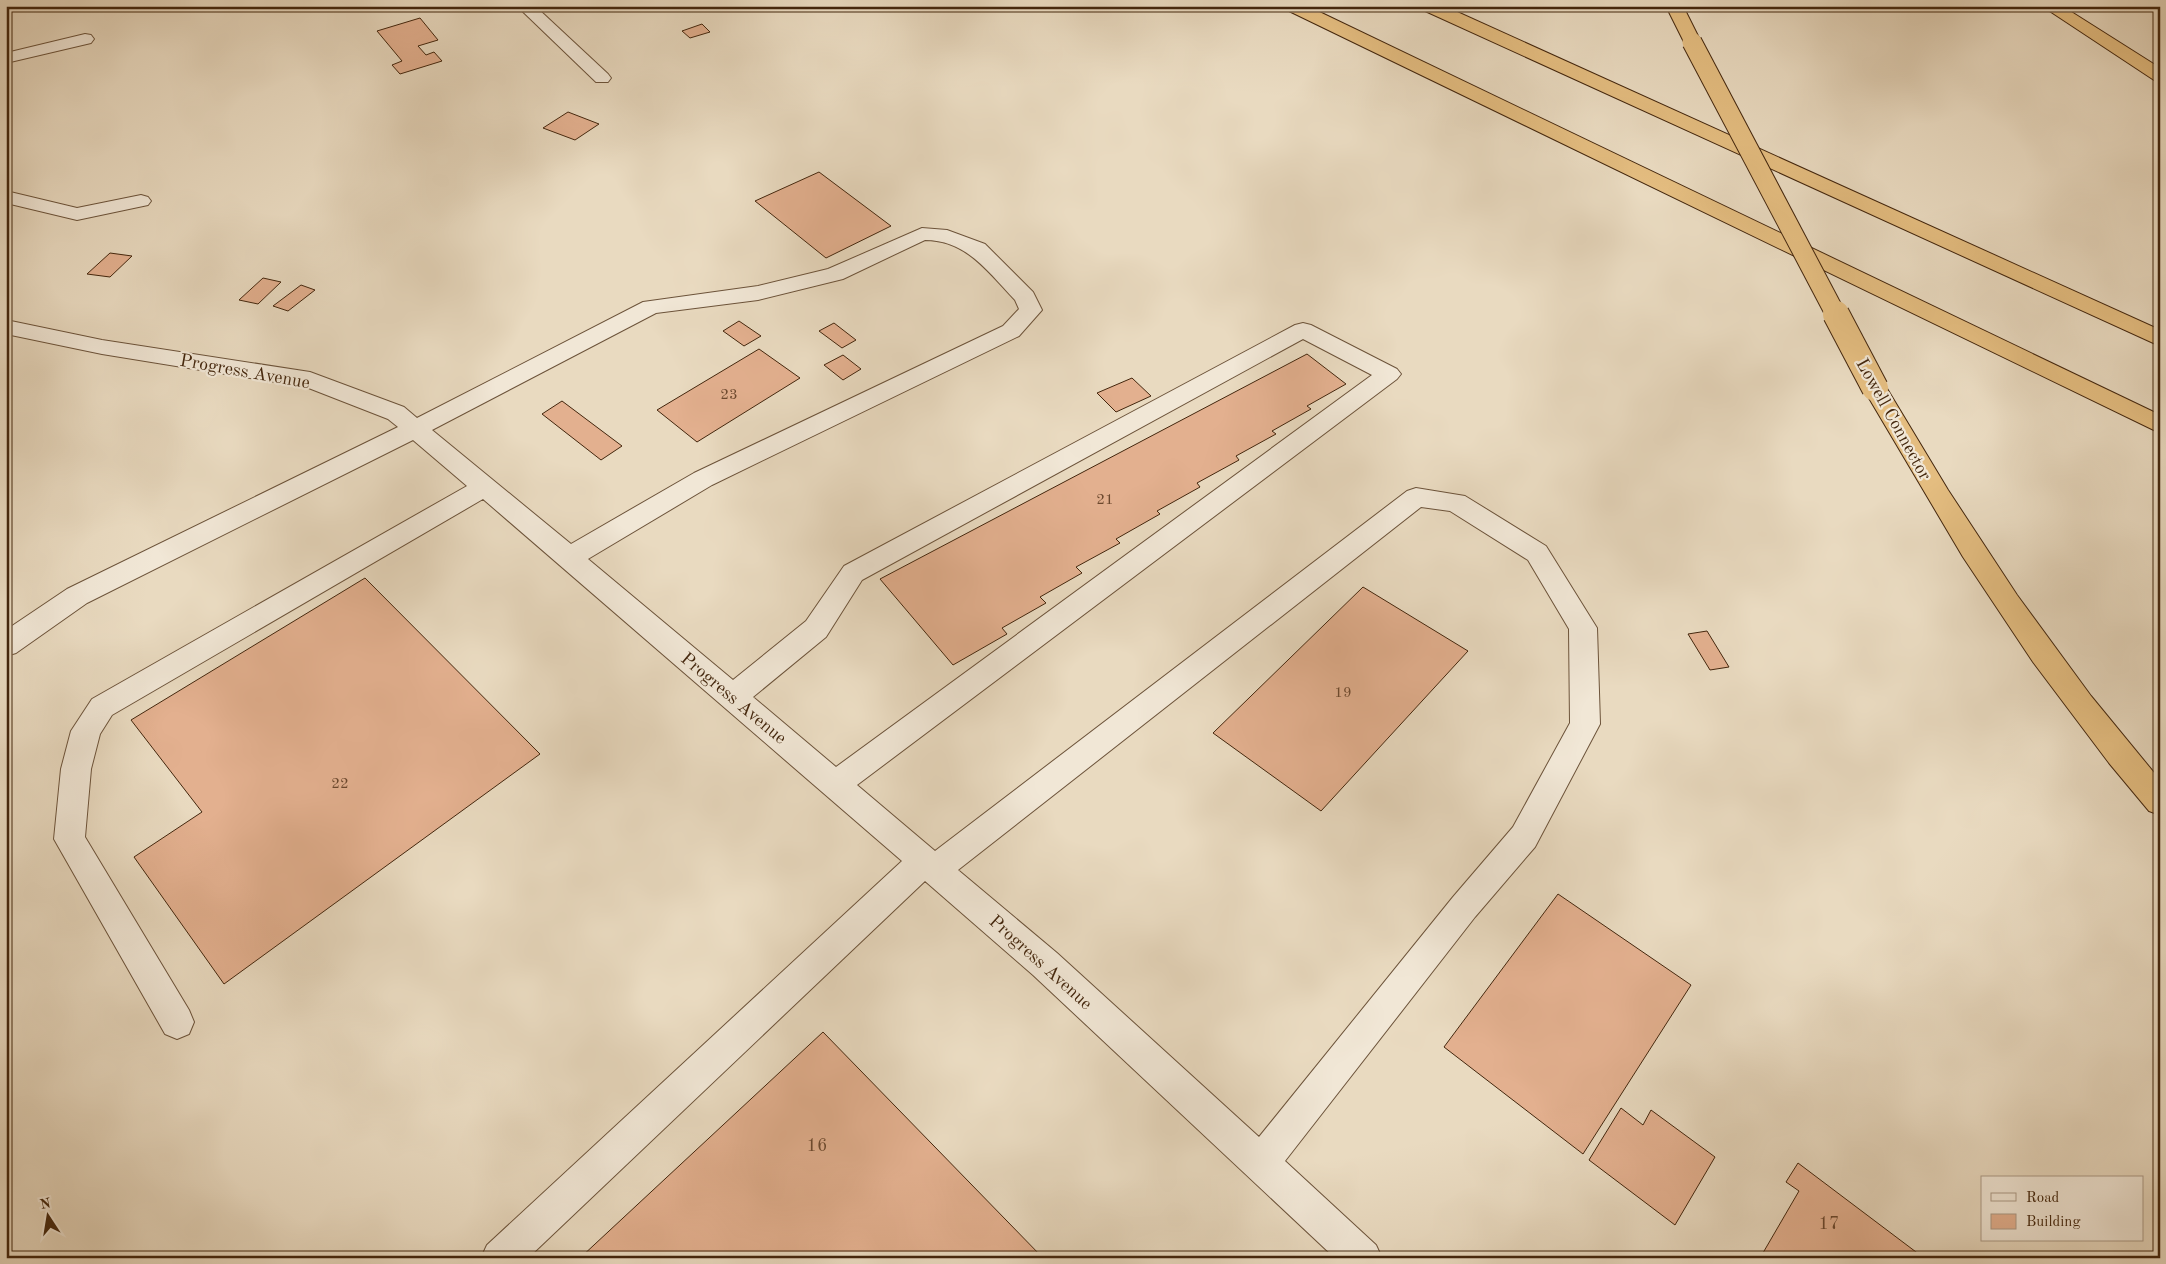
<svg xmlns="http://www.w3.org/2000/svg" width="2166" height="1264" viewBox="0 0 2166 1264" font-family="'Old Standard TT',serif">
<rect width="100%" height="100%" fill="#e9dac0"/>
<filter id="stains"><feTurbulence type="fractalNoise" baseFrequency=".004" numOctaves="4"/><feColorMatrix values="0 0 0 0 .2 0 0 0 0 .09 0 0 0 0 .02 0 0 0 .5 -.17"/></filter>
<radialGradient id="worn" r=".72"><stop offset=".6" stop-color="#630" stop-opacity="0"/><stop offset="1" stop-color="#630" stop-opacity=".3"/></radialGradient>
<g fill="#e3b08f" stroke="#43260d">
<path d="M420,18l18,22 -20,6 8,9 8,-3 8,9 -42,13 -8,-9 10,-4 -25,-30z"/>
<path d="M702,24l8,8 -20,6 -8,-7z"/>
<path d="M568,112l31,12 -24,16 -32,-12z"/>
<path d="M819,172l72,54 -65,32 -71,-57z"/>
<path d="M110,253l22,3 -22,21 -23,-3z"/>
<path d="M263,278l18,4 -23,22 -19,-4z"/>
<path d="M301,285l14,5 -27,21 -15,-5z"/>
<path d="M739,321l22,15 -17,10 -21,-15z"/>
<path d="M834,323l22,17 -14,8 -23,-17z"/>
<path d="M759,349l41,29 -103,64 -40,-32z"/>
<path d="M1307,354l39,30 -39,22 4,3 -39,22 4,3 -40,22 3,4 -42,23 3,4 -43,24 3,3 -44,25 4,4 -44,24 6,6 -42,24 6,6 -44,25 5,6 -54,31 -73,-86z"/>
<path d="M843,355l18,14 -18,11 -19,-15z"/>
<path d="M1132,378l19,18 -35,16 -19,-19z"/>
<path d="M562,401l60,45 -21,14 -59,-46z"/>
<path d="M365,578l175,176 -316,230 -90,-127 68,-45 -71,-92z"/>
<path d="M1363,587l105,64 -147,160 -108,-78z"/>
<path d="M1707,631l22,36 -19,3 -22,-36z"/>
<path d="M1558,894l133,91 -108,169 -139,-107z"/>
<path d="M823,1032l220,226h-463z"/>
<path d="M1621,1108l22,17 8,-15 64,47 -40,68 -86,-65z"/>
<path d="M1798,1163l126,95h-39l-4,-3 -2,3h-119l39,-67 -13,-9z"/>
</g>
<g fill="none" stroke-linecap="round" stroke-linejoin="round">
<g stroke="#6c533a" stroke-width="2">
<g id="minor">
<path d="M517,6h18l73,68 3,4 -3,4h-12z"/>
<path d="M85,34l6,1 3,4 -3,4 -85,20v-10z"/>
<path d="M6,191l71,17 64,-13 7,2 3,4 -3,4 -71,15 -71,-17z"/>
<path d="M922,228l25,2 38,14 48,48 9,18 -23,26 -307,149 -124,74 145,121 73,-59 38,-55 451,-241 8,-2 8,2 86,44 4,5 -4,5 -540,406 78,66 472,-360 9,-3 49,8 81,50 51,82 3,96 -65,123 -60,70 -190,244 91,84 6,13h-47l-302,-283 -108,-94 -397,377h-47l6,-13 415,-384 -419,-362 -371,216 -12,19 -9,35 -6,68 104,173 5,12 -5,12 -12,5 -12,-5 -111,-195 7,-70 10,-38 21,-32 375,-213 -54,-46 -326,163 -71,50 -10,3v-26l61,-41 331,-162 -10,-8 -82,-32 -204,-33 -96,-20v-14l96,20 208,32 94,35 13,11 226,-116 115,-16 70,-17zM925,240c42,0 64,33 90,60l4,9 -16,17 -309,147 -123,71 -139,-114 224,-117 102,-13 85,-21zM1303,339l69,36 -536,392 -83,-70 73,-60 36,-57zM1421,507l29,4 78,49 41,69 1,94 -57,104 -60,70 -194,240 -202,-184 -99,-83z"/>
</g>
</g>
<g stroke="#43260d" stroke-width="2">
<g id="highway">
<path d="M1285,6h22l853,409v18l-873,-423z"/>
<path d="M1421,6h23l716,324v16l-737,-336z"/>
<path d="M1666,6h17l18,36 -3,4h-12z"/>
<path d="M2042,6h20l98,62v13l-6,-1z"/>
<path d="M1875,380l8,2 65,108 69,105 74,101 69,84v35l-11,-4 -40,-48 -76,-101 -70,-105 -100,-169 4,-6z"/>
</g>
</g>
<use href="#minor" fill="#f1e7d6" fill-rule="evenodd"/>
<use href="#highway" fill="#e4bd80" fill-rule="evenodd"/>
<g stroke="#43260d" stroke-width="21" stroke-linecap="butt">
<path id="highway-bridge-far1" d="M1692,42l144,273"/>
</g>
<g stroke="#43260d" stroke-width="28" stroke-linecap="butt">
<path id="highway-bridge" d="M1836,314l39,74"/>
</g>
<use href="#highway-bridge-far1" stroke="#e4bd80" stroke-width="19"/>
<use href="#highway-bridge" stroke="#e4bd80" stroke-width="26"/>
</g>
<g text-anchor="middle" stroke-width="4.5" stroke-linejoin="round" paint-order="stroke">
<g font-size="15" fill="#6b482e">
<text x="729" y="399">23</text>
<text x="1105" y="504">21</text>
<text x="1343" y="697">19</text>
<text x="340" y="788">22</text>
</g>
<g font-size="18" fill="#43260d" stroke="#f1e7d6">
<text transform="translate(245 371) rotate(10)" y="6">Progress Avenue</text>
<text transform="translate(1894 419) rotate(61)" y="6">Lowell Connector</text>
<text transform="translate(734 698) rotate(40)" y="6">Progress Avenue</text>
<text transform="translate(1041 962) rotate(42)" y="6">Progress Avenue</text>
</g>
<g font-size="18" fill="#6b482e">
<text x="817" y="1151">16</text>
<text x="1829" y="1229">17</text>
</g>
</g>
<rect width="2166" height="1264" fill="none" stroke="#e9dac0" stroke-width="25"/>
<rect x="8" y="8" width="2151" height="1249" fill="none" stroke="#43260d" stroke-width="2.5"/>
<rect x="12" y="12" width="2141" height="1239" fill="none" stroke="#43260d"/>
<rect x="1981" y="1176" width="162" height="65" fill="#f1e7d6" stroke="#ab9a86"/>
<rect x="1991" y="1193" width="25" height="8" fill="#f1e7d6" stroke="#ab9a86"/>
<text x="2026" y="1202" font-size="15" fill="#43260d">Road</text>
<rect x="1991" y="1214" width="25" height="15" fill="#e3b08f" stroke="#ab9a86"/>
<text x="2026" y="1226" font-size="15" fill="#43260d">Building</text>
<g transform="translate(48 1216) rotate(348)" stroke="#f1e7d6" stroke-width="4" paint-order="stroke">
<path d="M0-4L9 19L0 12L-9 19Z" fill="#43260d"/>
<text y="-8" font-size="14" font-weight="bold" text-anchor="middle" fill="#43260d">N</text>
</g>
<rect width="100%" height="100%" filter="url(#stains)"/>
<rect width="100%" height="100%" fill="url(#worn)"/>
</svg>
